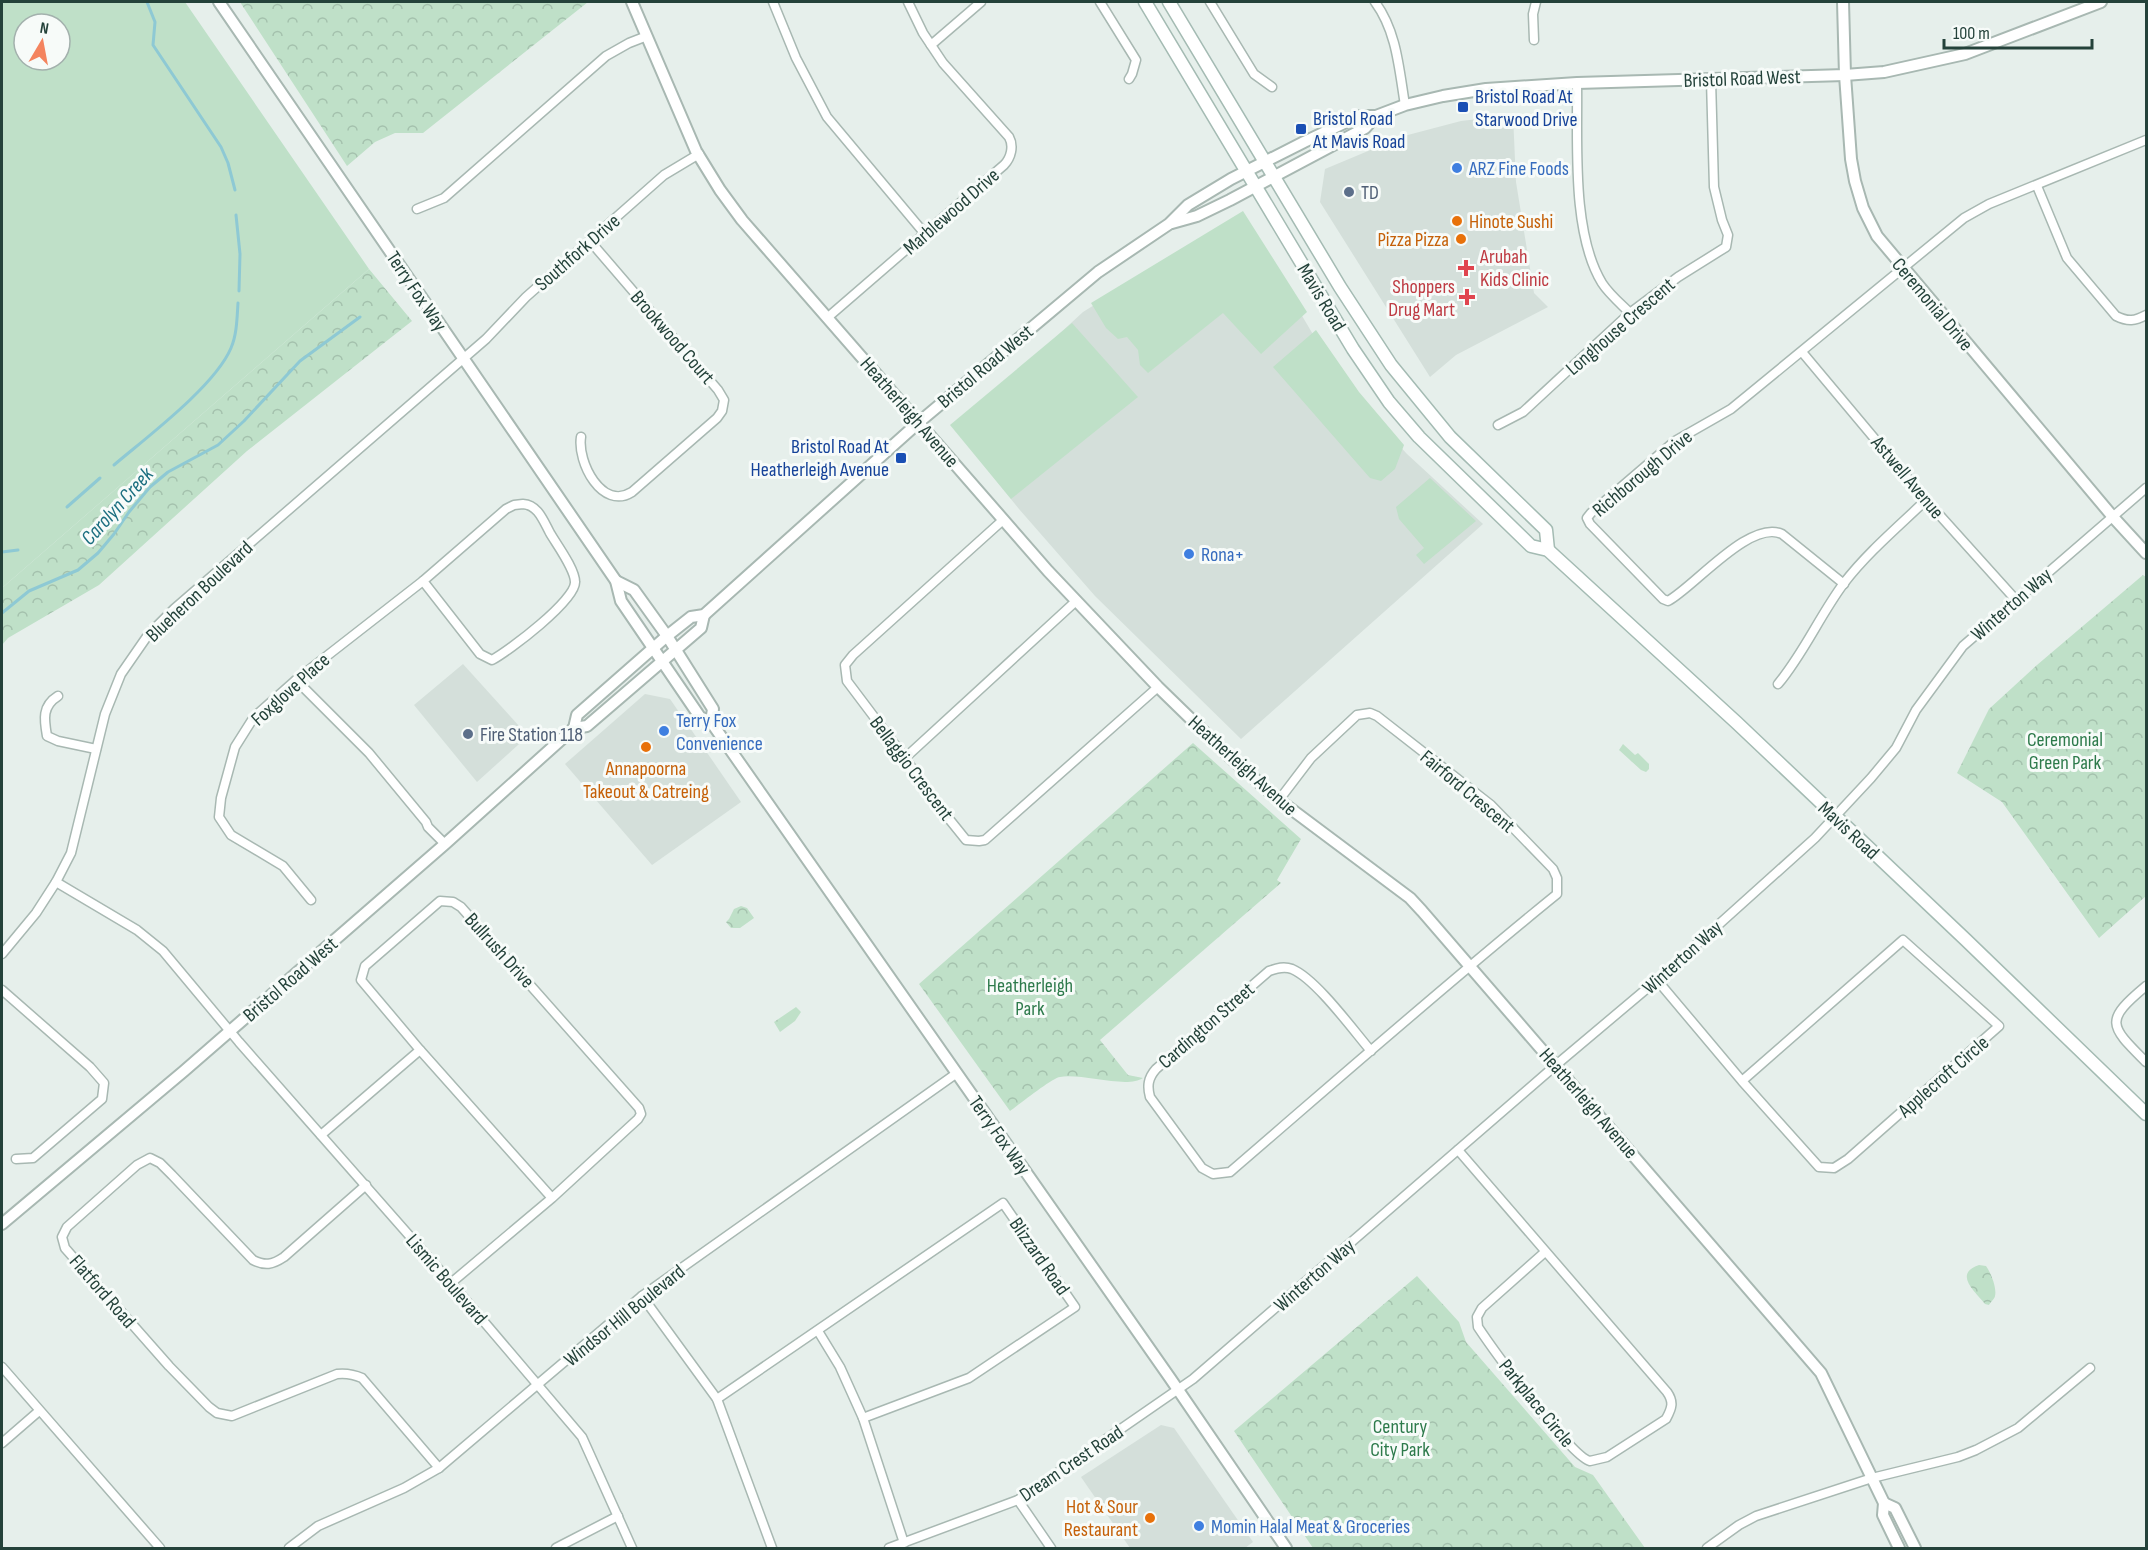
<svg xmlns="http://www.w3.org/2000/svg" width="2148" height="1550" viewBox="0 0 2148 1550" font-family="'Sofia Sans Condensed',sans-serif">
<defs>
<pattern id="park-crowns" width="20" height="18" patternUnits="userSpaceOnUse" patternTransform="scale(1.5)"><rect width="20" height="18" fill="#bfe0c8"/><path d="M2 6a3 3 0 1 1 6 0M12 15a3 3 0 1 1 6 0" fill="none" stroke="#a4c1ad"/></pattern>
</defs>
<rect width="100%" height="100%" fill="#e6efeb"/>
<g fill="#d4dfda">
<path d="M1513,115l3,67 18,111 14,14 -92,48 -26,22 -110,-175 5,-33 79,-33 57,-15z"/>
<path d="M1216,229l42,12 63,107 38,54 48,52 76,70 -242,215 -146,-143 -76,-87 -64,-79 128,-118z"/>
<path d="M463,664l65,72 -51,46 -63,-77z"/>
<path d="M645,694l25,5 71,103 -89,63 -87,-101z"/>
<path d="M1161,1425l13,3 79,114 -8,6h-115l-49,-71z"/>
</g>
<g fill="#bfe0c8" fill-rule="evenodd">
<path d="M2,2h183l184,267 -367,319zM24,24h36v36h-36z"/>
<path d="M1243,211l64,101 -46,42 -38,-41 -75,60 -8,-8 -2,-15 -11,-13 -9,2 -12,-11 -15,-25z"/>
<path d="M1072,323l66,74 -127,102 -61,-74z"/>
<path d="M1316,330l43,62 45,53 -9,24 -14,12 -11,-3 -97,-111z"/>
<path d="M1430,478l46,43 -52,43 -8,-9 8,-7 -25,-29 -3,-12z"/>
</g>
<g fill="url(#park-crowns)">
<path d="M240,2h348l-165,131h-28l-20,9 -28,24z"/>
<path d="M369,269l43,52 -165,130 -148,134 -91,53 -6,7v-57z"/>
<path d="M2143,575l3,2v319l-47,42 -97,-136 -45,-29 32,-64 48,-44z"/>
<path d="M1193,743l108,96 -24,41 4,3 -181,157 28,35 15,3c-16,11 -62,-5 -83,-1 -8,1 -40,27 -50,34l-91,-127z"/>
<path d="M1623,744l12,11 3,-2 11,11v5l-3,3 -5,-2 -22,-20z"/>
<path d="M741,906l6,2 7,10 -14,10h-9l-5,-6 3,-3 5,-10z"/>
<path d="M796,1007l5,5 -6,9 -15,11 -6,-10z"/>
<path d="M1979,1265l7,1c5,7 11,22 9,30 0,2 -5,7 -6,9l-4,-1c-10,-13 -32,-30 -6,-39z"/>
<path d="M1417,1276l42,46 7,20 109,125 18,8 52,73h-332l-79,-117z"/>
</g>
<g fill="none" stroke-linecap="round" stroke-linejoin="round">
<g stroke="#8ec9d4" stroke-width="3">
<path d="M147,2l8,20 -2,23 68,102 7,16 7,27"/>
<path d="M236,215l4,39 -1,37"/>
<path d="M114,465c33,-28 101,-79 117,-117 6,-14 6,-30 7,-45"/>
<path d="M67,507l33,-29"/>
<path d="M2,552l16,-2"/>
<path d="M2,613l27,-22 49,-21 20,-17 16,-19 15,-22 21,-25 18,-15 50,-27 26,-24 56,-60 60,-44"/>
</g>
<g stroke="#a8b8b2" stroke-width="11">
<g id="minor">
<path d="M773,2l23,56 31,59 98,117"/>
<path d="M1100,2l36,58 -4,14 -3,5"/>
<path d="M1210,2l44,72 18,13"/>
<path d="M1375,2c22,30 24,67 30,103"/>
<path d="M1534,40l-1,-26 3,-12"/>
<path d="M931,45l50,-43"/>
<path d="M1577,83c1,58 -6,149 25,200 7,11 19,21 28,30"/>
<path d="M2037,186l30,72 49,58c12,6 19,5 30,-1"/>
<path d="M417,209l27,-11 162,-142 23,-13 18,-7"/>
<path d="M827,318l177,-153c7,-7 10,-19 5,-28l-66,-74 -20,-30 -15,-31"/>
<path d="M1802,352l124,148 90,100"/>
<path d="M1498,425l25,-13 107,-99 48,-36 48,-30 2,-12 -6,-15 -8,-33 -3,-107"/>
<path d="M581,437c-4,25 21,74 51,55l85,-74 5,-7 2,-11 -6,-10 -128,-149"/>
<path d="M523,504c15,1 20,16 27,29 7,12 25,36 25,49 1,18 -66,69 -83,78l-12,-6 -57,-73 83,-72 8,-4z"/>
<path d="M1003,520l-150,135 -8,10 2,16 58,77 32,46 29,36 13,1 6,-1 173,-153"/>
<path d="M1844,584l-62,-50c-32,-15 -88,53 -114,67l-5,-2 -73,-75 -3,-6 4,-5 84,-72 56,-32 233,-191 25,-14 157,-64"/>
<path d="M296,680l73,73 57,69 2,5 17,17"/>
<path d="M1778,684c26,-31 42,-69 66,-101 24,-31 54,-56 82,-83"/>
<path d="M58,696c-16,10 -14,23 -11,40l11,5 38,8"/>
<path d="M905,758l170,-156"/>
<path d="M1279,800l32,-42 46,-43 13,-2 7,3 114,89 62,64 4,9v16c-111,90 -219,185 -327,278l-17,2 -11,-6 -52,-71c-3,-11 -2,-19 6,-28l113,-98c8,-3 15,-5 23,-2 24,10 61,61 79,82"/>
<path d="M56,882l81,48 26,21 76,91 212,241 131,154 50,111"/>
<path d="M311,900l-28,-34 -52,-31 -12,-18 2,-19 14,-51 19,-30 42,-37 127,-99"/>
<path d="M2,954l34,-41 20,-31 15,-29 34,-139 16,-40 27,-39 26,-26 312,-270 40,-42 138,-122 35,-21"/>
<path d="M1657,980l85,101 161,-141 96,86 -151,133 -14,9 -15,-1 -77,-86"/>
<path d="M2146,986c-42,35 -37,39 0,76"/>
<path d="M2,990l88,77 14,16 -2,16 -69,59 -17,1"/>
<path d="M321,1135l99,-85"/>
<path d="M1458,1150l209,242c7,10 5,16 -1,27l-59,38 -17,4c-19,-4 -98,-113 -112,-134l-1,-10 5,-9 63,-56"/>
<path d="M366,1185l-82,72c-12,8 -19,9 -31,3l-81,-85 -12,-12 -10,-5 -13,7 -70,62 -5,10 3,11 104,118 40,41 8,6 15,3 105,-42c9,-1 16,0 25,4l77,90"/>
<path d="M451,1283l101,-85 86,-79 3,-5 -2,-6 -178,-201 -8,-5 -13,-1 -75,65 -4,14 59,70 132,148"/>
<path d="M642,1296l75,103 55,149"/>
<path d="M818,1331l22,36 23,51 41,125"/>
<path d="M2,1367l158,181"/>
<path d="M717,1399l286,-196 72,104 -106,71 -106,40"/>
<path d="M2,1443l37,-32"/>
<path d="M1018,1500l33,48"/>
<path d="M289,1548l29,-22 86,-38 35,-20 203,-172 315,-223"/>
<path d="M556,1548l62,-32"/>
<path d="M889,1548l129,-48 175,-121 363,-314 101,-85 158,-142 56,-60 25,-30 20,-38 47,-64 183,-158"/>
<path d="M1707,1548l32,-23 17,-9 116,-38 86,-21 18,-7 42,-22 72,-60"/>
</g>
</g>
<g stroke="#a8b8b2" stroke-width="14">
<g id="tertiary">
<path d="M219,2l397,579 5,20 79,116 11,5 459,656 116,170"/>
<path d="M632,2l64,149 24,39 22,30 306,351 110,116 74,72 47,41 131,98 12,13 399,462 63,130 -1,12 16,33"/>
<path d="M1843,2l2,73 6,84 4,22 8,27 14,28 236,281 33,36"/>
<path d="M1172,223l25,-7 33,-16 135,-72 11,-12"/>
<path d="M616,581l18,9 33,46 46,73 -2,13"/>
<path d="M574,728l3,-13 90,-79 24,-19 13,-2 214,-192 180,-151 71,-48 19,-19 43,-26 73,-37 55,-26h17l29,-11 38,-9 43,-7 91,-6 268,-8 39,-3 81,-18 136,-52"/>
<path d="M2,1224l182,-153 261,-227 129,-116 13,-2 114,-98 3,-13"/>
<path d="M1884,1503l11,5 20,40"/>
</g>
</g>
<g stroke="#a4bbb3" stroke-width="15">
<g id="secondary">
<path d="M1145,2l208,347 36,53 30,35 112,109 17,4 189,173 229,217 180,174"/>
<path d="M1169,2l171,285 51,78 59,72 96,93 2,20"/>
</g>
</g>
<use href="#minor" stroke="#fff" stroke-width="8"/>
<use href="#tertiary" stroke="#fff" stroke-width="10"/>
<use href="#secondary" stroke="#fff" stroke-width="12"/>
</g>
<g fill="#1a4fb4" stroke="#f7fbf9" stroke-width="2">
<rect x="1457" y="101" width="12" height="12" rx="3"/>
<rect x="1295" y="123" width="12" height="12" rx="3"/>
<rect x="895" y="452" width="12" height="12" rx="3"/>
</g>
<g fill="#3f7fe0" stroke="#f7fbf9" stroke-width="2">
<circle cx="1457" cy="168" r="6"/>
<circle cx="1189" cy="554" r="6"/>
<circle cx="664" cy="731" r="6"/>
<circle cx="1199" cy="1526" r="6"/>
</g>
<g fill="#5c6f8a" stroke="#f7fbf9" stroke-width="2">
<circle cx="1349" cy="192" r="6"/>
<circle cx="468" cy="734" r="6"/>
</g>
<g fill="#e8710a" stroke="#f7fbf9" stroke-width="2">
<circle cx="1457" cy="221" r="6"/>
<circle cx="1461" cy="239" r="6"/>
<circle cx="646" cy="747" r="6"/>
<circle cx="1150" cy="1518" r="6"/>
</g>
<g fill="#e0444e" stroke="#f7fbf9" stroke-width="2">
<path d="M1463 259h6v6h6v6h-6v6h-6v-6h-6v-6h6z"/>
<path d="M1464 288h6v6h6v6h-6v6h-6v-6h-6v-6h6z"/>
</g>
<g text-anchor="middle" stroke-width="6" stroke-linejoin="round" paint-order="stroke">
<g font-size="20" fill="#24423a" stroke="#f7fbf9">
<text transform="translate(1742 78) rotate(-2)" y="7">Bristol Road West</text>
<text transform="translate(951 211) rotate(-41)" y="7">Marblewood Drive</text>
<text transform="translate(577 252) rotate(-41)" y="7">Southfork Drive</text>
<text transform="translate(417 291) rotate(56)" y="7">Terry Fox Way</text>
<text transform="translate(1322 297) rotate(59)" y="7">Mavis Road</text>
<text transform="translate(1933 304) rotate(50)" y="7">Ceremonial Drive</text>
<text transform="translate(1620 326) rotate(-41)" y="7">Longhouse Crescent</text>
<text transform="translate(673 337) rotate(49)" y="7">Brookwood Court</text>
<text transform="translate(985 366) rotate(-40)" y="7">Bristol Road West</text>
<text transform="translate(910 412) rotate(49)" y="7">Heatherleigh Avenue</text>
<text transform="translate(1642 473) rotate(-40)" y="7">Richborough Drive</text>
<text transform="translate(1908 477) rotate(50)" y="7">Astwell Avenue</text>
<text transform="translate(199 591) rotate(-43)" y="7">Blueheron Boulevard</text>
<text transform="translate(2011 604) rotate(-41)" y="7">Winterton Way</text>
<text transform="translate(290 689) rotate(-42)" y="7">Foxglove Place</text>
<text transform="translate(1243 765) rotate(42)" y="7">Heatherleigh Avenue</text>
<text transform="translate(912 768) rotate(53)" y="7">Bellaggio Crescent</text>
<text transform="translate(1468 791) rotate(40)" y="7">Fairford Crescent</text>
<text transform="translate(1849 830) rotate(43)" y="7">Mavis Road</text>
<text transform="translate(500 950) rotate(48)" y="7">Bullrush Drive</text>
<text transform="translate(1682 957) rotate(-42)" y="7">Winterton Way</text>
<text transform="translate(290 979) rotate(-41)" y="7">Bristol Road West</text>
<text transform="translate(1206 1025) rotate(-41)" y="7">Cardington Street</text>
<text transform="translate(1943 1076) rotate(-41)" y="7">Applecroft Circle</text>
<text transform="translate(1589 1103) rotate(49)" y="7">Heatherleigh Avenue</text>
<text transform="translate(1000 1135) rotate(55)" y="7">Terry Fox Way</text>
<text transform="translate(1040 1256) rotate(55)" y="7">Blizzard Road</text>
<text transform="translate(1314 1275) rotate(-41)" y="7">Winterton Way</text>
<text transform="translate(447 1279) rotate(49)" y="7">Lismic Boulevard</text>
<text transform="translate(103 1291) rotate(49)" y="7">Flatford Road</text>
<text transform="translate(624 1315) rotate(-39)" y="7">Windsor Hill Boulevard</text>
<text transform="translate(1537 1403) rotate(51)" y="7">Parkplace Circle</text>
<text transform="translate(1071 1463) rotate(-34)" y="7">Dream Crest Road</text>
</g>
<g font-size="20" fill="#164399" stroke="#f7fbf9" text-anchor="start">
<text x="1475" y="103">Bristol Road At<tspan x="1475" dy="23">Starwood Drive</tspan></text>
<text x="1313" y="125">Bristol Road<tspan x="1313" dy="23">At Mavis Road</tspan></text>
<text x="889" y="453" text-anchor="end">Bristol Road At<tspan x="889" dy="23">Heatherleigh Avenue</tspan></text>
</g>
<g font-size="20" fill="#366cbe" stroke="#f7fbf9" text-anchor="start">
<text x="1469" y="175">ARZ Fine Foods</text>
<text x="1201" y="561">Rona+</text>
<text x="676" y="727">Terry Fox<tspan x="676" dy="23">Convenience</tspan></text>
<text x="1211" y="1533">Momin Halal Meat &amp; Groceries</text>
</g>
<g font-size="20" fill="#4e5e75" stroke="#f7fbf9" text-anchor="start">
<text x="1361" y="199">TD</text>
<text x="480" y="741">Fire Station 118</text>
</g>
<g font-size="20" fill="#c56008" stroke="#f7fbf9" text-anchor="end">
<text x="1469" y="228" text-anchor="start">Hinote Sushi</text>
<text x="1449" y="246">Pizza Pizza</text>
<text x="646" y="775" text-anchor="middle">Annapoorna<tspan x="646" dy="23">Takeout &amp; Catreing</tspan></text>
<text x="1138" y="1513">Hot &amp; Sour<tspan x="1138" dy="23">Restaurant</tspan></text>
</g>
<g font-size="20" fill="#be3a42" stroke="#f7fbf9" text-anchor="start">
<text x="1480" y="263">Arubah<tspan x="1480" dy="23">Kids Clinic</tspan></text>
<text x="1455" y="293" text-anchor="end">Shoppers<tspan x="1455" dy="23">Drug Mart</tspan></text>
</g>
<g font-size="20" fill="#2d7a4b" stroke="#f7fbf9">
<text x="2065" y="746">Ceremonial<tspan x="2065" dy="23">Green Park</tspan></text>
<text x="1030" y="992">Heatherleigh<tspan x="1030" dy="23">Park</tspan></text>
<text x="1400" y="1433">Century<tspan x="1400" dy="23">City Park</tspan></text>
</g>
<g font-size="21" font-style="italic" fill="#1c6f80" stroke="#f7fbf9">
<text transform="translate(117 506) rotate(-48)" y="7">Carolyn Creek</text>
</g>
</g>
<rect width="2148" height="1550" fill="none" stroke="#24423a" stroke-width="6"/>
<g transform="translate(42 42) rotate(10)"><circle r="28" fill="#f7fbf9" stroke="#a3b1ad" stroke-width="1.5"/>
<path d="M0-4.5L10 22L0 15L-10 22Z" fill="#f4845f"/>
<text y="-9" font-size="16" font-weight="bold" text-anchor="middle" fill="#24423a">N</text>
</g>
<path d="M1944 39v9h148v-9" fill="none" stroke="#24423a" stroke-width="3"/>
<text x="1953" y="39" font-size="18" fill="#24423a" stroke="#f7fbf9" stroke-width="4.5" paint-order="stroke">100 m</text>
</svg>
